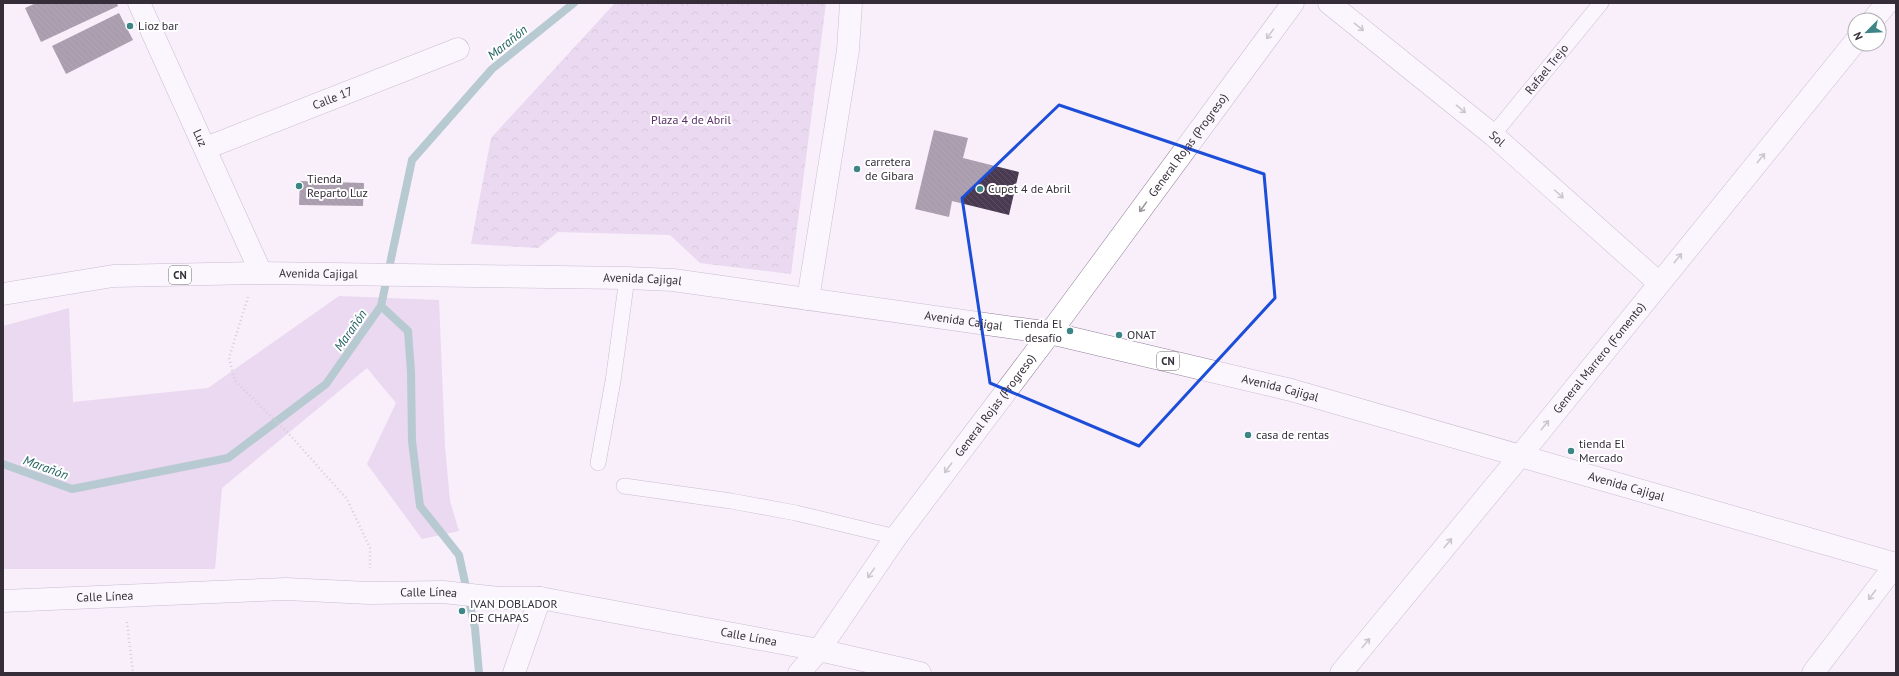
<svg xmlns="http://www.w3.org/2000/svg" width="1899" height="676" viewBox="0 0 1899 676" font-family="'PT Sans',sans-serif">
<defs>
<pattern id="park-crowns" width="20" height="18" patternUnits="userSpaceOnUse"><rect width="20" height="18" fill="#d9bee3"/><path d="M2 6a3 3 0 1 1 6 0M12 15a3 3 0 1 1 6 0" fill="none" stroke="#b19bb9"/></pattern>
<pattern id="building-back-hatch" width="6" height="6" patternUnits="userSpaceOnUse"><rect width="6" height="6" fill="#4a3a51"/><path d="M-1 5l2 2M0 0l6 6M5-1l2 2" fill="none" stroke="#5c4e62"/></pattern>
</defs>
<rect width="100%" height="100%" fill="#f8effb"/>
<path fill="#d9bee3" d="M339,296l100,4 6,146 5,55 9,30 -37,8 -55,-75 29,-61 -29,-35 -145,120 -7,81h-212v-243l66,-18 4,94 135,-14z"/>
<path fill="url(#park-crowns)" d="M615,3h211l-35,271 -91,-11 -30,-28 -112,-3 -20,16 -67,-4 20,-106z"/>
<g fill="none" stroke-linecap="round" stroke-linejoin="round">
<g stroke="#699d9f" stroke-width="8">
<path d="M381,306l27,25 3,41 1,69 8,65 39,49 16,73 4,45"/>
<path d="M3,464l69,25 156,-31 98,-74 55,-78 31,-146 80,-91 82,-66"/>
</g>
</g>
<g fill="url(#building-back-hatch)">
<path d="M36,3h81l1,3 -77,36 -16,-34z"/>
<path d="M119,13l14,27 -67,34 -14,-28z"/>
<path d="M934,130l34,8 -5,20 56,14 -10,43 -57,-14 -3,16 -34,-8z"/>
<path d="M300,181l64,2 -1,23 -64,-1z"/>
</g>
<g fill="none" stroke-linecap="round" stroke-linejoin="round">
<g stroke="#93809b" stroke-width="16">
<g id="lane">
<path id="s1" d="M1493,135l108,-132"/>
<path d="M598,463l15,-82 14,-103"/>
<path d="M624,486l107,15 65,12 100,24"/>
</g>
</g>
<g stroke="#93809b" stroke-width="23">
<g id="street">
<path id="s2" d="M139,3l122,270"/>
<path id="s3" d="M1329,3l164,132 166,148"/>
<path id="s4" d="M206,148l252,-99"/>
<path d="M808,299l40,-249 3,-47"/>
<path id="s5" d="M3,601l283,-12 83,4 74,-1 56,6h41l279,52 101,23"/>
<path d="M514,673l26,-75"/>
<path id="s6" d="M799,673l20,-23 77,-113 154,-204 243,-330"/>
<path d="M1341,673l179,-217"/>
<path d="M1813,673l83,-109"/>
</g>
</g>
<g stroke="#93809b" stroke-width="23">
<g id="secondary">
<path d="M1873,20l14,-17"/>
<path id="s7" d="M1520,456l335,-414"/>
</g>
</g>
<g stroke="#93809b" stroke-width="23">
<g id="primary">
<path id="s8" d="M3,294l110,-18 148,-3 366,5 46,2 377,53 241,57 605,174"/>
</g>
</g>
<g stroke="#ada5b0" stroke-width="2.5" stroke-dasharray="1 3" stroke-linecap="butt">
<path d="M248,297l-19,61 6,23 53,52 59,66 23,49v20"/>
<path d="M127,622l6,51"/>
</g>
<use href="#lane" stroke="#fff" stroke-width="15"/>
<use href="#street" stroke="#fff" stroke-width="22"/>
<use href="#secondary" stroke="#fff" stroke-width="22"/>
<use href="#primary" stroke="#fff" stroke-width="22"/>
</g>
<defs><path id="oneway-shaft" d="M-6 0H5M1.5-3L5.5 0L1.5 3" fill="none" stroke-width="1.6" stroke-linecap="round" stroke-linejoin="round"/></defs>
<g stroke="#9a969c">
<use href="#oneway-shaft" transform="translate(1359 27) rotate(39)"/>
<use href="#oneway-shaft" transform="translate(1270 34) rotate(126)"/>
<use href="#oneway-shaft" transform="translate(1461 109) rotate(39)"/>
<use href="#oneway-shaft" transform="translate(1761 158) rotate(-51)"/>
<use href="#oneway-shaft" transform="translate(1559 194) rotate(42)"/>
<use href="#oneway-shaft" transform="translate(1143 207) rotate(126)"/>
<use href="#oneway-shaft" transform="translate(1678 258) rotate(-51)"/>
<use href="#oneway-shaft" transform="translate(1545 425) rotate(-51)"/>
<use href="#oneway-shaft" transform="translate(948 468) rotate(127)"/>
<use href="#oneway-shaft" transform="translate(1448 543) rotate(-50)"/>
<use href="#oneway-shaft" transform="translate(871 573) rotate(125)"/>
<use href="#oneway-shaft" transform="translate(1872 595) rotate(127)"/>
<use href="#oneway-shaft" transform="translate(1366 643) rotate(-50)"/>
</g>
<path d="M0 0H1899V676H0ZM1059,105l205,69 11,124 -136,148 -149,-63 -28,-185z" fill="#f8effb" fill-opacity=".55" fill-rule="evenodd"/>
<path fill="none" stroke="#1d4ed8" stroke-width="3" stroke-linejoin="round" d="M1059,105l205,69 11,124 -136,148 -149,-63 -28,-185z"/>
<g fill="#3e8685" stroke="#fff" stroke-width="1.5">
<circle cx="130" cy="26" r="4"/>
<circle cx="857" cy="169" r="4"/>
<circle cx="299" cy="186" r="4"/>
<circle cx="980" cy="189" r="4"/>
<circle cx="1070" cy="331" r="4"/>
<circle cx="1119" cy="335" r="4"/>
<circle cx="1248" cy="435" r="4"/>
<circle cx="1571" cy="451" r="4"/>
<circle cx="462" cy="611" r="4"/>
</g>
<g text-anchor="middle" stroke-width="4" stroke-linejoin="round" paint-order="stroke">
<g fill="#fff" stroke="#726d74" stroke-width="1">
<rect x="169" y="266" width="22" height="18" rx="3"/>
<rect x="1157" y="352" width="22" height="18" rx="3"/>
</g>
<g font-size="11" font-weight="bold" fill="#352e39">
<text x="180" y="279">CN</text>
<text x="1168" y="365">CN</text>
</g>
<g font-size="12" fill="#352e39" stroke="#fff" text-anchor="start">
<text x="138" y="30">Lioz bar</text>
<text x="865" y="166">carretera<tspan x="865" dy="14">de Gibara</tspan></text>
<text x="307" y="183">Tienda<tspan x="307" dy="14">Reparto Luz</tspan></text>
<text x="988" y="193">Cupet 4 de Abril</text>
<text x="1062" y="328" text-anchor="end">Tienda El<tspan x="1062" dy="14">desafío</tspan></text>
<text x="1127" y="339">ONAT</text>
<text x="1256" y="439">casa de rentas</text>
<text x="1579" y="448">tienda El<tspan x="1579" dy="14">Mercado</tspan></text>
<text x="470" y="608">IVAN DOBLADOR<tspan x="470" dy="14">DE CHAPAS</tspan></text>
</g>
<g font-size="12" fill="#352e39" stroke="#fff">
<text dy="4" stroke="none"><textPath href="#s1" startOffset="85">Rafael Trejo</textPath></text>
<text dy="4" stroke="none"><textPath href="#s4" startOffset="136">Calle 17</textPath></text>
<text dy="4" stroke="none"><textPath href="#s2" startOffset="148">Luz</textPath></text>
<text dy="4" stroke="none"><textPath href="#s3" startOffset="216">Sol</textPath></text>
<text dy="4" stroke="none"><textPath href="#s6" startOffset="656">General Rojas (Progreso)</textPath></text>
<text dy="4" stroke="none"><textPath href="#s8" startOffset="317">Avenida Cajigal</textPath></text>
<text dy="4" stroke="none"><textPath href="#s8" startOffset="641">Avenida Cajigal</textPath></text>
<text dy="4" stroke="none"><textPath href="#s8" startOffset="965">Avenida Cajigal</textPath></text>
<text dy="4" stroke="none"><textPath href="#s7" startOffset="126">General Marrero (Fomento)</textPath></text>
<text dy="4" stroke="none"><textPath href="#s8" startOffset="1289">Avenida Cajigal</textPath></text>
<text dy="4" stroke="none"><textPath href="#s6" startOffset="332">General Rojas (Progreso)</textPath></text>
<text dy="4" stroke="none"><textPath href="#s8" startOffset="1649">Avenida Cajigal</textPath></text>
<text dy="4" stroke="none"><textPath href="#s5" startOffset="426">Calle Línea</textPath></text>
<text dy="4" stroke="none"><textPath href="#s5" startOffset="102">Calle Línea</textPath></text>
<text dy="4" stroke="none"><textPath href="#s5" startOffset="750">Calle Línea</textPath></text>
</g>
<g font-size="12" fill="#592f69" stroke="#fff">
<text x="691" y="124">Plaza 4 de Abril</text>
</g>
<g font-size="13" font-style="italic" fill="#216160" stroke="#fff">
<text transform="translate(507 42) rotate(-39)" y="5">Marañón</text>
<text transform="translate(350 330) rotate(-55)" y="5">Marañón</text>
<text transform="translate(46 467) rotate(20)" y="5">Marañón</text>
</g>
</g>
<rect width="1899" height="676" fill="none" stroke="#352e39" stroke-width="8"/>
<g transform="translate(1867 32) rotate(246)"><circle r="19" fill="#ffffff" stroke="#aeabb0"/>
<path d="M0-3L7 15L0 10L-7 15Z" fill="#3e8685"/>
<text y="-6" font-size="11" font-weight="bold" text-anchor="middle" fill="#352e39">N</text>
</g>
</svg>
